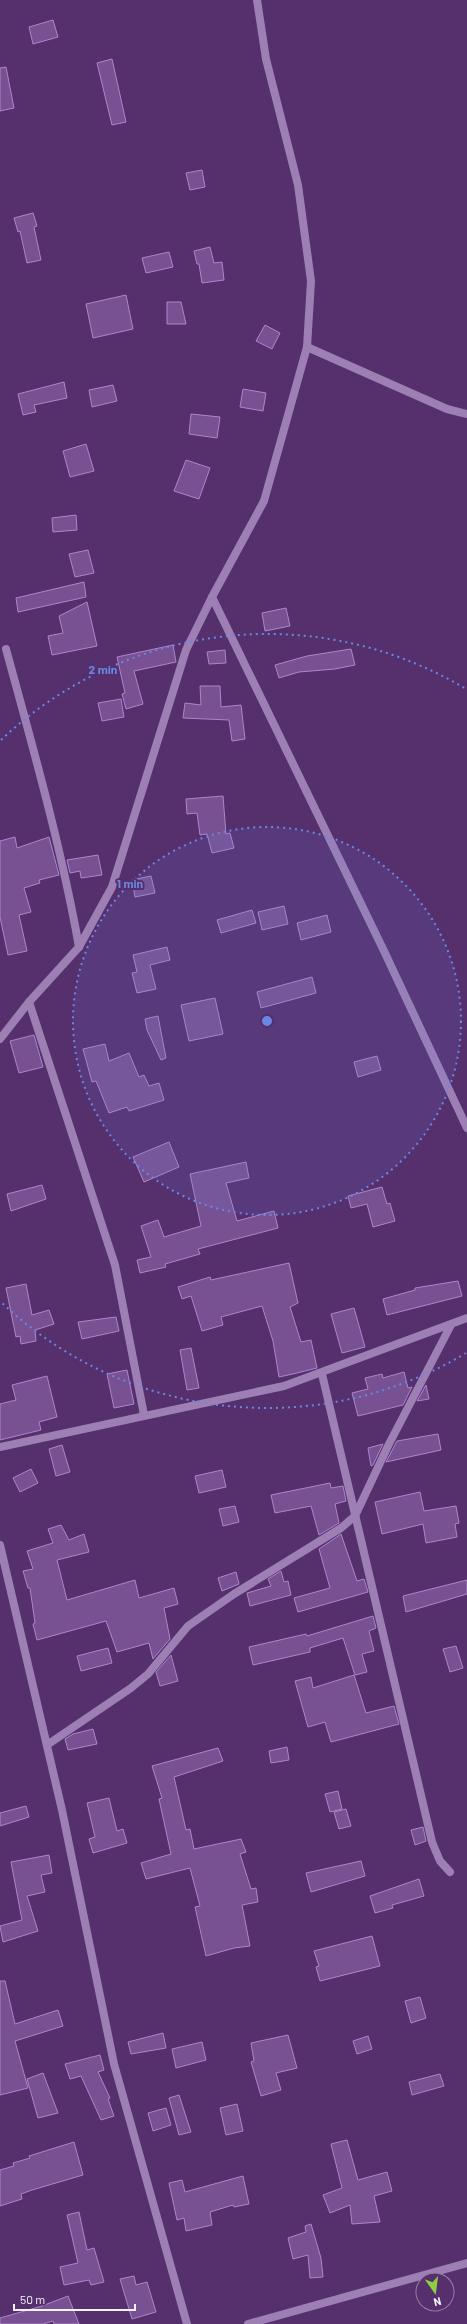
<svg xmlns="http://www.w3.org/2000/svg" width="467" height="2324" viewBox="0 0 467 2324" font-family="Barlow,sans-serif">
<rect width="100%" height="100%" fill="#562f6d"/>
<g fill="#785192" stroke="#af85cb">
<path d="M53,20l5,17 -25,7 -4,-17z"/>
<path d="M112,59l14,63 -14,3 -15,-62z"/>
<path d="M6,67l8,41 -14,3v-43z"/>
<path d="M202,170l3,17 -15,3 -4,-17z"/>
<path d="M33,213l4,13 -3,1 7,33 -14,3 -7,-32 -2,1 -4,-14z"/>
<path d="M210,247l4,16 8,-1 2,18 -22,3 -3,-19h-2l-3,-13z"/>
<path d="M169,252l4,15 -27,6 -4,-15z"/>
<path d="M126,295l7,34 -40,9 -7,-34z"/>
<path d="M167,302h14l5,22h-19z"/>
<path d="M265,325l15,8 -8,16 -16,-8z"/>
<path d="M64,382l3,16 -33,7 2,7 -13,3 -5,-21z"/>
<path d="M113,385l4,16 -25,6 -3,-17z"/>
<path d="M243,389l23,4 -3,18 -23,-4z"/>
<path d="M191,414l29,3 -3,21 -28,-4z"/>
<path d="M86,444l8,27 -24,6 -7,-26z"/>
<path d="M186,460l24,8 -11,31 -25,-8z"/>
<path d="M76,515l1,15 -24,2 -1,-14z"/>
<path d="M88,550l6,23 -19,4 -6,-23z"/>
<path d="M84,582l2,15 -68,15 -2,-14z"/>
<path d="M87,602l10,44 -45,9 -4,-19 15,-3 -4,-17z"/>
<path d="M286,608l4,18 -25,5 -3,-18z"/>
<path d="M173,645l3,17 -42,9 9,33 -17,5 -4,-15 3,-1 -8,-36z"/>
<path d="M351,649l4,16 -20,4 -36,3 -20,6 -4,-13 32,-9z"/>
<path d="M225,650l1,13 -17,1 -2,-12z"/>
<path d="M200,686h20l1,21 20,-2 4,34 -13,2 -3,-21 -46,-2 2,-15 16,2z"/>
<path d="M121,699l3,18 -22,4 -4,-18z"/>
<path d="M223,796l3,38 4,-1 4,15 -22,5 -5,-19 -7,1 -3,-22 -10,1 -1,-15z"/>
<path d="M15,837l2,11 32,-11 10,38 -20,5 1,3 -16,5 7,24 -12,3 8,36 -19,4 -8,-38v-76z"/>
<path d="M98,855l4,20 -21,3 -1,-7 -10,2 -3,-13z"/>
<path d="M151,876l4,17 -20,4 -3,-17z"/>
<path d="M284,906l4,18 -26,6 -4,-18z"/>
<path d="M252,910l4,13 -35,10 -4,-13z"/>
<path d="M327,915l4,17 -30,8 -4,-17z"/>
<path d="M167,947l3,13 -20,5 6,24 -19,4 -5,-20 5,-1 -4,-17z"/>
<path d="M312,977l4,16 -55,15 -4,-16z"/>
<path d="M215,998l8,36 -34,7 -8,-36z"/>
<path d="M158,1016l8,42 -5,2 -14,-30 -2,-11z"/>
<path d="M34,1035l9,32 -24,6 -9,-32z"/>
<path d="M105,1044l4,17 20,-8 10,24 5,-2 5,11 10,-3 5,17 -35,11 -2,-4 -18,6 -13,-32 -4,1 -9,-33z"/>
<path d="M377,1056l4,14 -23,7 -4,-15z"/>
<path d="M169,1142l10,25 -35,15 -11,-25z"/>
<path d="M246,1162l3,16 -23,5 11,38 37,-10 4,17 -80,21 2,5 -35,10 1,3 -26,6 -3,-13 14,-3 -10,-31 17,-6 6,17 37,-11 -11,-52z"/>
<path d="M42,1185l4,14 -35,12 -4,-17z"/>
<path d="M382,1187l5,17 3,-1 5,18 -22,6 -6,-23 -16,4 -3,-12z"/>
<path d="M289,1263l9,40 -8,4 11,35 10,-2 6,28 -20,5 -18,4 -6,-36 -11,-35 -41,11 2,8 -21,6 -11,-35 -9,3 -4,-12 32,-10 1,3z"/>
<path d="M458,1281l4,15 -75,19 -4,-16 32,-9v-2z"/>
<path d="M26,1284l6,31 17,-5 5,14 -19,6 1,11 -15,3 -1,-8 -4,1 -10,-49z"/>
<path d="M354,1308l11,39 -23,6 -11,-39z"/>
<path d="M116,1317l3,14 -37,8 -4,-17z"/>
<path d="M191,1348l8,40 -12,2 -7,-40z"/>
<path d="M127,1370l7,34 -20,4 -7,-34z"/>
<path d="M404,1372l4,16 4,-1 -9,18 -45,11 -6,-23 16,-4 -3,-11 17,-4 1,4z"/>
<path d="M47,1376l10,41 -18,5 2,8 -41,10v-36l16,-4 -4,-15z"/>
<path d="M426,1385l3,14 -12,2z"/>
<path d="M438,1434l3,16 -55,12 11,-21z"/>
<path d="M383,1444l-10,21 -2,1 -3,-18z"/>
<path d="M62,1445l8,27 -14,4 -7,-27z"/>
<path d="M31,1469l7,14 -18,9 -7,-14z"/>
<path d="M222,1470l4,17 -27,6 -4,-17z"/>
<path d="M330,1483l1,5 12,-2 3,15 -11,3 4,19 -20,12 -8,-29 -36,7 -4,-18z"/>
<path d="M420,1492l4,19 32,-5 3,17 -4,1 2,13 -31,6 -3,-19 -41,10 -7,-32z"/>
<path d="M235,1506l4,16 -16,4 -4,-17z"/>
<path d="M61,1525l8,15 15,-6 5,18 -32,8 10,40 68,-20 4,18 35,-10 4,16 -14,4 6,31 -17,20 -4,-16 -32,9 -11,-31 -69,19 -4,-16 2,-1 -5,-35h-2l-5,-17 10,-2 -6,-18 26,-8 -5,-14z"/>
<path d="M341,1534l16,47 7,-2 4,13 -70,20 -4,-14 36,-10 -11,-39z"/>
<path d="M281,1571l3,11 4,-1 3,14 -41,11 -3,-13 24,-7 -3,-7z"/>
<path d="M236,1572l3,12 -17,7 -4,-13z"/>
<path d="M467,1580v14l-61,18 -3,-16z"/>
<path d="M373,1616l3,12 -7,3 5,20 -12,3 5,18 -12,3 -12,-37 -33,10v4l-57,13 -4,-18 57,-13 1,2z"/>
<path d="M456,1646l7,22 -13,4 -7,-23z"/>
<path d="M108,1648l4,15 -31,8 -4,-15z"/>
<path d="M171,1655l7,26 -18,5 -4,-14z"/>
<path d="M354,1675l12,38 28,-7 5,18 -68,18 -6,-20 -17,5 -13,-46 16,-4 2,11z"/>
<path d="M93,1729l4,15 -29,6 -3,-11 8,-5z"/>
<path d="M287,1747l2,13 -18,3 -2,-12z"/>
<path d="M218,1748l5,13 -49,16 12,53 4,-1 4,20 47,-10 5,13 -6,2 11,35 5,-1 2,14 -16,3 8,41 -16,2 -28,8 -11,-49 5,-1 -10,-38 -44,11 -5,-16 30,-9 -12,-55 3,-1 -10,-32z"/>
<path d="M338,1791l4,18 -12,3 -5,-18z"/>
<path d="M109,1798l8,33 6,-2 4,14 -34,10 -4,-14 6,-2 -8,-34z"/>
<path d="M26,1806l3,11 -29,9v-13z"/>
<path d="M346,1809l5,17 -12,3 -5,-17z"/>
<path d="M423,1827l3,14 -11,4 -4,-15z"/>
<path d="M49,1855l3,18 -11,2 4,17 -18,4 11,35 -35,11 -3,-16 22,-6 -11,-58z"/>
<path d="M361,1861l4,15 -54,16 -5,-19z"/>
<path d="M419,1879l5,17 -32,9 1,3 -18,5 -5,-17z"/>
<path d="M372,1936l8,30 -60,15 -4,-14 3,-1 -5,-15z"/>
<path d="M0,1981h5l10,43 43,-14 5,16 -48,15 13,47 -28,7z"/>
<path d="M420,1997l6,21 -15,5 -6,-22z"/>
<path d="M163,2033l3,15 -35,6 -3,-12z"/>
<path d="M288,2035l9,33 -21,5 5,17 -20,6 -10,-34 3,-1 -3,-18z"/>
<path d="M368,2036l4,13 -15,5 -4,-13z"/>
<path d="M202,2042l4,18 -30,8 -4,-19z"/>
<path d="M100,2055l4,15 -6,2 12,26 -2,1 6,17 -13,4 -20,-44 -11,3 -5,-15z"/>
<path d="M43,2073l15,40 -20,5 -11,-39z"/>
<path d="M440,2074l4,12 -32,9 -3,-13z"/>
<path d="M179,2095l12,37 -12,3 -10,-37z"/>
<path d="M237,2104l6,27 -17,4 -6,-27z"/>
<path d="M166,2108l5,17 -18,6 -5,-18z"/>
<path d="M347,2140l11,40 29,-8 5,19 -18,5 6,26 -28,2 -2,-19 -20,8 -7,-18 19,-7 -11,-44z"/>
<path d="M74,2142l9,33 -51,15 -11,4 1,5 -22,7v-36l14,-4 -1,-3 17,-5 -1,-2z"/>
<path d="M243,2176l6,28 -15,3 -1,-2 -23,7 2,13 -26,6 -2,-13 -7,2 -8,-37 13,-3 3,12z"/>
<path d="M79,2212l8,38 7,-2 10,34 -13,3 -2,-5 -25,5 -4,-18 18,-4 -11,-48z"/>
<path d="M311,2224l10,34 2,19 -13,1 -2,-23 -15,4 -5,-21 18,-6 -1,-6z"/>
<path d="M134,2276l2,9 11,-3 9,30 -24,7 -12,-40z"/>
<path d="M68,2296l11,28h-25l-1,-3 -10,3h-43v-6l42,-12z"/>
</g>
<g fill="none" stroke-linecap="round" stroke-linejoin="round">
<g stroke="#9e7fb4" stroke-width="8">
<path d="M307,347l140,62 20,5"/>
<path d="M212,597l172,354 83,177"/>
<path d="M6,649c27,99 55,197 73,298"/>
<path d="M29,1002l86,263 29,150"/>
<path d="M0,1039l29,-37 50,-55 33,-60 74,-237 26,-53 52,-96 43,-154 4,-66 -13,-96 -32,-126 -9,-59"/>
<path d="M322,1374l110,468 8,19 10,11"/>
<path d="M0,1447l284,-61 183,-68"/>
<path d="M0,1545l62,265 52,254 73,260"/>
<path d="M47,1745l84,-57 17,-14 40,-48 46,-32 107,-66 14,-12 34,-72 62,-119"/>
<path d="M248,2324l219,-61"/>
</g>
</g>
<circle cx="267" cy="1021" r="194" fill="#6987e4" fill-opacity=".12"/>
<g fill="none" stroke="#6987e4" stroke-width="2" stroke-dasharray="2 4">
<circle cx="267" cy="1021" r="194"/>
<path d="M466 1353A387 387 0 0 1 1 1302M1 740A387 387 0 0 1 466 689"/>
</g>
<circle cx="267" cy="1021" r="6" fill="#6987e4" stroke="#562f6d" stroke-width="2"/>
<g font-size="12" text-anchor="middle" font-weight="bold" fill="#6987e4" stroke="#562f6d" stroke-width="4" stroke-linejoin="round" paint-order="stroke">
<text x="103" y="674">2 min</text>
<text x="130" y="888">1 min</text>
</g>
<g transform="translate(435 2292) rotate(166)"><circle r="19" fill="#562f6d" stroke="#967da5"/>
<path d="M0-3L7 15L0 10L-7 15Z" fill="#8ece43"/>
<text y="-6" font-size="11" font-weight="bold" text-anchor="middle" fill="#f7f2fa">N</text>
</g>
<path d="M14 2304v6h121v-6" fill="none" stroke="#f7f2fa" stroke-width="2"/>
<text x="20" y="2304" font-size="12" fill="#f7f2fa" stroke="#562f6d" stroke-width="3" paint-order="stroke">50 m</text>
</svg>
